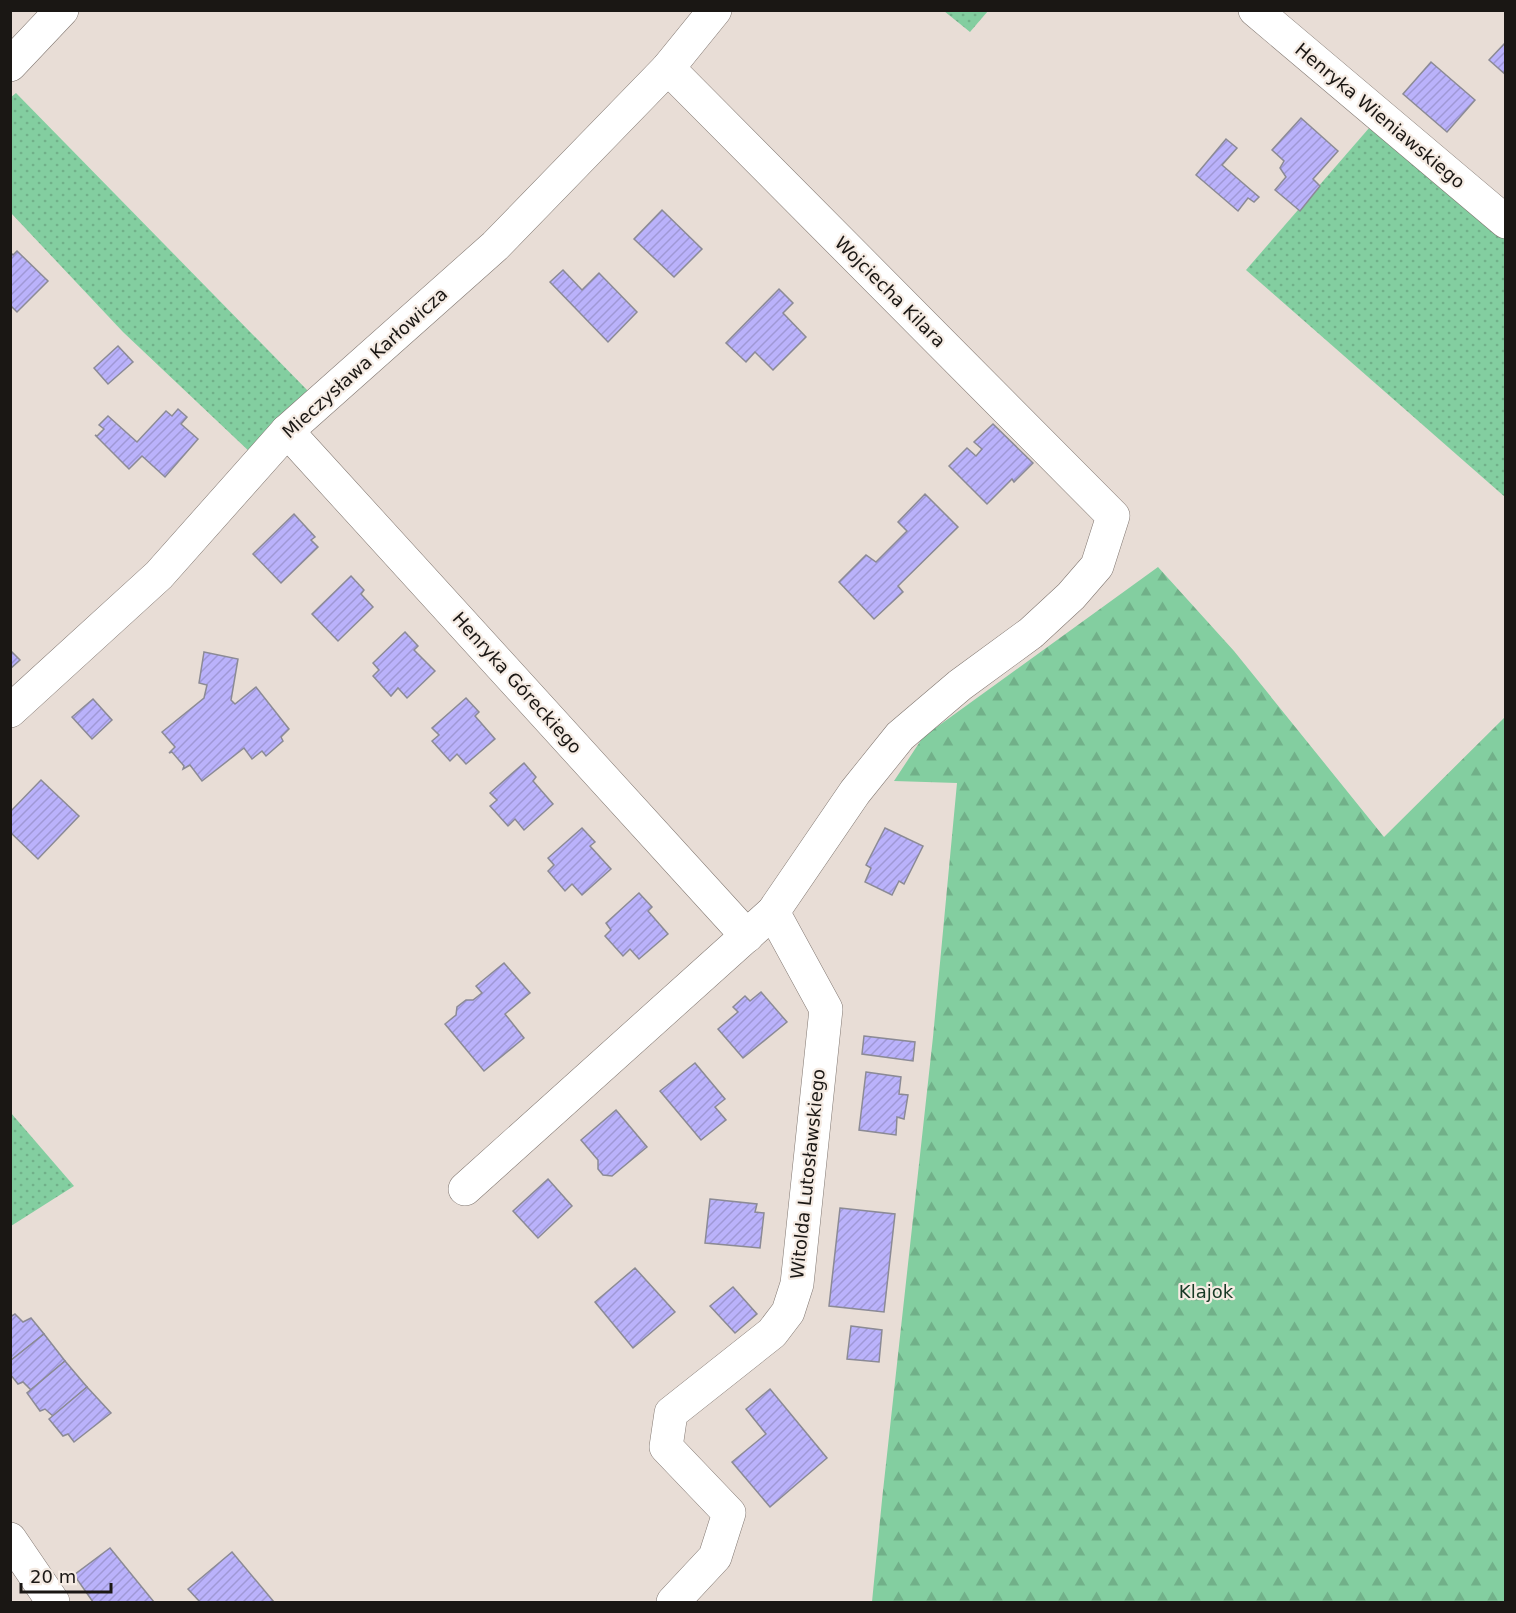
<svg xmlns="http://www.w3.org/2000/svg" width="1516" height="1613" viewBox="0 0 1516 1613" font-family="'DejaVu Sans',sans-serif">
<defs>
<pattern id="grass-dots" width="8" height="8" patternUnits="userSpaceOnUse" patternTransform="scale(1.5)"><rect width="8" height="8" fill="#83cea0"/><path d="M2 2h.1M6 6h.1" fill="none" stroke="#71b089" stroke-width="1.8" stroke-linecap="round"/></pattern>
<pattern id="forest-firs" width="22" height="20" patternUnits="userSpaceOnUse" patternTransform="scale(1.5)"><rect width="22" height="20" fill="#83cea0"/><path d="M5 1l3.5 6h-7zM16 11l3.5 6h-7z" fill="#71b089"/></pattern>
<pattern id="building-hatch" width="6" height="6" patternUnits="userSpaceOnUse" patternTransform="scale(1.5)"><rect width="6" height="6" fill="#bab2fb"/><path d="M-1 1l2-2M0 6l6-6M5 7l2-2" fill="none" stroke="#9f98d6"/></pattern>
</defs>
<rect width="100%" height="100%" fill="#e8ddd6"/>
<g fill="url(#grass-dots)">
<path d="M944,11h44l-18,21z"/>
<path d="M16,93l294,300 -58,61 -129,-122 -112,-119 -1,-115z"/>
<path d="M1376,120l129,117v260l-259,-227z"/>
<path d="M11,1113l63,73 -63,40h-1z"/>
</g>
<path fill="url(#forest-firs)" d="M1158,567l76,84 150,186 121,-120v885h-633l10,-102 51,-463 24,-254 -63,-2 29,-44z"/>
<g fill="url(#building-hatch)" stroke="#8b8a95" stroke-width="1.5">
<path d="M1506,42v33l-17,-15z"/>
<path d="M1431,62l44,38 -28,32 -44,-38z"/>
<path d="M1301,118l37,33 -25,28 7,7 -20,25 -25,-21 11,-13 -6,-9 4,-7 -12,-11z"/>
<path d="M1226,139l11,9 -15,17 37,32 -5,5 -6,-4 -10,13 -42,-36z"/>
<path d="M662,210l40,39 -28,28 -40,-38z"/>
<path d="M17,251l31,30 -31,31 -7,-7v-53l3,3z"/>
<path d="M563,270l19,20 17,-17 38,39 -29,30 -58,-60z"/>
<path d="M779,289l14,14 -10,10 23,24 -33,33 -18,-18 -9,10 -20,-19z"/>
<path d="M118,346l15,16 -25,22 -14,-16z"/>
<path d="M178,409l9,8 -6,7 17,15 -33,38 -23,-21 -13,13 -34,-34 2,1 7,-7 -5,-4 9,-9 29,26 29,-31 6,5z"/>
<path d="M993,424l40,39 -19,19 -2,-3 -25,25 -38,-38 18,-18 9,8 6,-7 -8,-7z"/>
<path d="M925,494l33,33 -60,59 5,6 -29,27 -35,-37 27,-27 10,7 31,-31 -9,-9z"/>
<path d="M294,514l21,23 -4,3 7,7 -37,36 -28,-29z"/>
<path d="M351,576l13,14 -3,4 12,13 -35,34 -26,-27z"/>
<path d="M405,632l13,14 -4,4 21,21 -28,27 -9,-10 -7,8 -18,-20 6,-6 -6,-7z"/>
<path d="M10,650l10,10 -10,9z"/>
<path d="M204,652l34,7 -7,41 4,4 21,-17 33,42 -8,8 2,4 -17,15 -4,-5 -10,8 -8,-11 -42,33 -12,-16 -7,4 1,-3 -12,-14 -3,1 6,-6 -13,-15 42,-34 3,-13 -8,-2z"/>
<path d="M466,698l13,14 -4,4 20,23 -29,25 -9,-10 -7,7 -18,-20 7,-6 -7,-7z"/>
<path d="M93,699l19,21 -20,19 -20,-22z"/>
<path d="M524,763l12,14 -3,4 20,23 -29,26 -9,-11 -7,7 -18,-20 7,-6 -7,-7z"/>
<path d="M41,780l38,36 -41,43 -28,-27v-20z"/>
<path d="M582,828l13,14 -5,4 21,23 -29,26 -10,-11 -7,7 -17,-20 6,-6 -6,-7z"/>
<path d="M885,828l38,18 -19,38 -5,-3 -7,14 -27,-13 6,-14 -5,-3z"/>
<path d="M639,893l13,14 -4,4 20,23 -29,25 -9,-10 -7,7 -18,-20 6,-6 -5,-7z"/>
<path d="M504,963l26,30 -25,21 19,24 -40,33 -39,-47 11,-9 1,-8 9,-7h7l9,-7 -6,-7z"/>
<path d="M761,992l26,30 -44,36 -25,-29 20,-17 -5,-5 12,-11 5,5z"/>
<path d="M864,1036l51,6 -2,19 -51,-7z"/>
<path d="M695,1063l30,36 -10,8 11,13 -25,20 -41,-49z"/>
<path d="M866,1072l35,5 -2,17 9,1 -4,24 -7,-2 -1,18 -37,-5z"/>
<path d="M616,1110l31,37 -35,29 -9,-1 -5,-6v-9l-17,-20z"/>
<path d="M548,1179l24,27 -34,32 -25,-27z"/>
<path d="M710,1199l47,5 -2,8 9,1 -4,35 -55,-5z"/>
<path d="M840,1208l55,6 -11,98 -55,-6z"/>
<path d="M635,1268l40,44 -42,36 -38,-46z"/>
<path d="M733,1287l24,27 -22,19 -25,-27z"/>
<path d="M15,1314l8,8 8,-4 13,16 -34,27v-44z"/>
<path d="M851,1326l31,4 -3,32 -32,-3z"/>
<path d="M44,1334l21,27 -34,29 -8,-8 -5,2 -8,-10v-13z"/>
<path d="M65,1361l22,26 -34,29 -8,-7 -5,2 -13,-18z"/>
<path d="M87,1387l24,26 -37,29 -6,-8 -5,2 -14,-17z"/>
<path d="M770,1389l57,69 -57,49 -38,-45 34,-28 -20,-25z"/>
<path d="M110,1548l44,54h-61l-19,-27z"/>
<path d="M232,1552l42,50h-74l-12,-13z"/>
</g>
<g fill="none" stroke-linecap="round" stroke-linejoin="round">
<g stroke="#817771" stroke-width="34">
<g id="minor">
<path d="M1255,10l251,212"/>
<path d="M10,65l52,-55"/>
<path d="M287,431l460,505"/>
<path d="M10,711l149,-136 128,-144 208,-185 173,-178 47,-58"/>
<path d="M465,1189l308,-277 82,-120 45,-56 60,-51 71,-52 40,-37 26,-30 16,-50 -445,-448"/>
<path d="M10,1539l43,63"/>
<path d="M673,1602l42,-45 14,-44 -63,-66 5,-34 101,-80 16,-21 9,-28 29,-275 -53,-97"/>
</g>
</g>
<use href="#minor" stroke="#fff" stroke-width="33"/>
</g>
<g text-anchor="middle" stroke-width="4.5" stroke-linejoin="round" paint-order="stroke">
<g font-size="18" fill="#1a1714" stroke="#f5ebe3">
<text transform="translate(1380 116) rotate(40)" y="6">Henryka Wieniawskiego</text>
<text transform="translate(890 292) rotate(45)" y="6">Wojciecha Kilara</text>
<text transform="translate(365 363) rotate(-42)" y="6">Mieczysława Karłowicza</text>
<text transform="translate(517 683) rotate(48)" y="6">Henryka Góreckiego</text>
<text transform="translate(808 1174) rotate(-84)" y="6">Witolda Lutosławskiego</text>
</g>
<g font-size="18" fill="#173925" stroke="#f5ebe3">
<text x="1206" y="1298">Klajok</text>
</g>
</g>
<rect width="1516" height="1613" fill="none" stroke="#1a1714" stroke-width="24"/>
<path d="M21 1583v9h90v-9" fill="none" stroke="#1a1714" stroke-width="3"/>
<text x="30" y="1583" font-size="18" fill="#1a1714" stroke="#f5ebe3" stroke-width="4.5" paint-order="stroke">20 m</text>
</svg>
